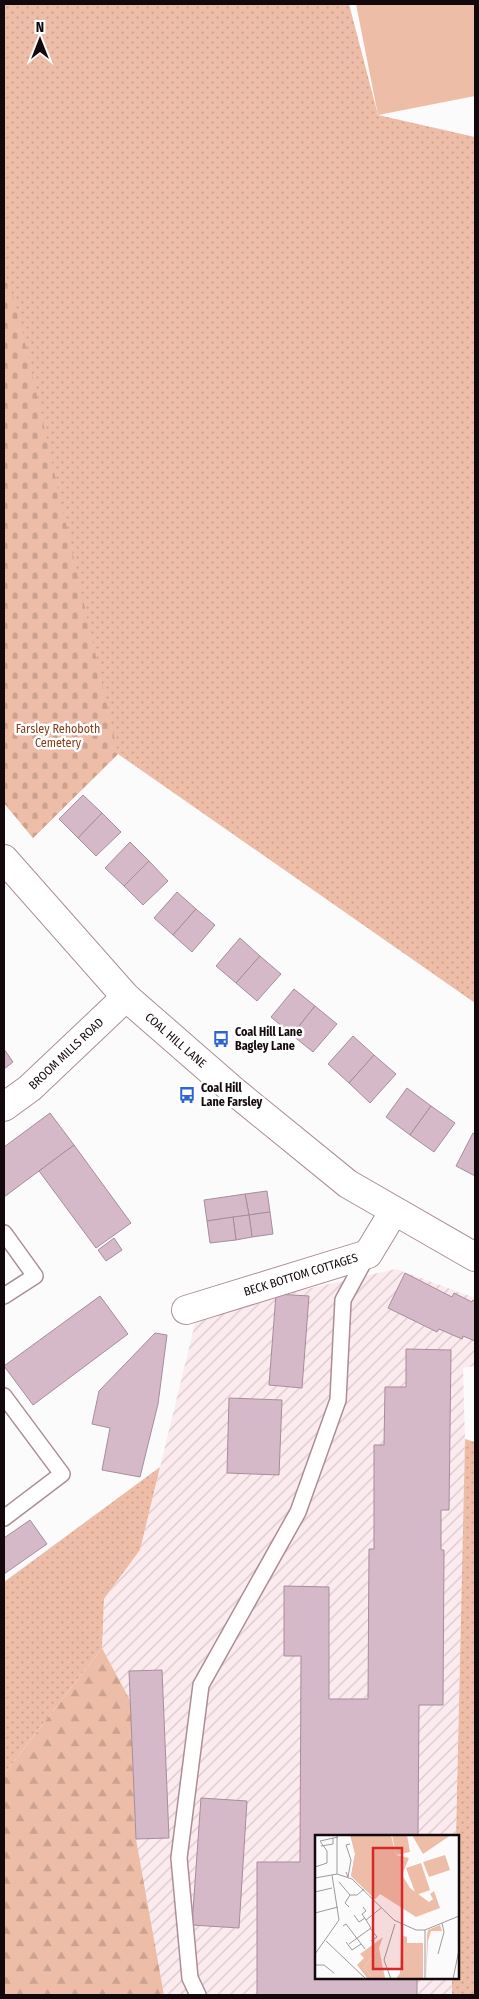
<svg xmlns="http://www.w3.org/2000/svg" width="479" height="1999" viewBox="0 0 479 1999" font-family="'Fira Sans Condensed',sans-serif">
<defs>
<pattern id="industrial-furrows" width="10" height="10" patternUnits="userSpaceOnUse" patternTransform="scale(1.25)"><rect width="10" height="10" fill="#fcebee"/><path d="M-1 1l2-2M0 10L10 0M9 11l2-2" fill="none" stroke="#d7c8cb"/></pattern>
<pattern id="grass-dots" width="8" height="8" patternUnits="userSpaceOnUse" patternTransform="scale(1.25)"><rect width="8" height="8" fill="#eebda8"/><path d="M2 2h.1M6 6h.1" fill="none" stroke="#cba18f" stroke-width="1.8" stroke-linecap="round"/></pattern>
<pattern id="forest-firs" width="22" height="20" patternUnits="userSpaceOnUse" patternTransform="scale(1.25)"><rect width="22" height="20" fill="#eebda8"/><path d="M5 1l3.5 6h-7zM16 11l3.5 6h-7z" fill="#cba18f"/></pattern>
<pattern id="cemetery-stones" width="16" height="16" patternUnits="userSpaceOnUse" patternTransform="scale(1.25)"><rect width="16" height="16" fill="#eebda8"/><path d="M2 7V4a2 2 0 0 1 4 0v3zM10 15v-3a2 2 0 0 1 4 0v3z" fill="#cba18f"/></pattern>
</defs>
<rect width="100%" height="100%" fill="#fbfbfb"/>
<path fill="url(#industrial-furrows)" d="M396,1269l79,29v68l-12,2 2,71 -9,397h-140v142h136v17h-288l-28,-156 -5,-137 -29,-54 2,-49 36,-49 55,-227 76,-26z"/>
<g fill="url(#grass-dots)">
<path d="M4,4h345l29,111 97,22v866l-357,-249 -85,84 -29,-35z"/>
<path d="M465,1439l10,3v553h-23v-17h6v-142h-2z"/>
<path d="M160,1467l-20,83 -36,49 -2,49 -98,126v-192z"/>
</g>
<path fill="url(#forest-firs)" d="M102,1648l29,54 5,137 28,156h-160v-221z"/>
<path fill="url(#cemetery-stones)" d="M4,269l15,47 99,438 -85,84 -29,-35z"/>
<path fill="#eebda8" d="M356,4h119v92l-97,19z"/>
<g fill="#d5b9c9" stroke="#a78d9b">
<path d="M83,795l19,18 -24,25 -19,-19z"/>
<path d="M102,813l19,19 -25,24 -18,-18z"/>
<path d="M130,842l19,19 -25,25 -19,-18z"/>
<path d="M149,861l19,20 -25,24 -19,-19z"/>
<path d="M177,892l19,17 -23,26 -19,-17z"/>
<path d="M196,909l19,16 -23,27 -19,-17z"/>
<path d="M240,938l20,18 -24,27 -20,-17z"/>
<path d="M260,956l21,18 -24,27 -21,-18z"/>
<path d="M294,989l21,17 -23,29 -21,-18z"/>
<path d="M315,1006l22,18 -24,28 -21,-17z"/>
<path d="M353,1036l21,19 -25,28 -21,-19z"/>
<path d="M4,1049l9,13 -9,7z"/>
<path d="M374,1055l22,19 -26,29 -21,-20z"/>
<path d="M407,1088l24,18 -21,29 -24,-18z"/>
<path d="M431,1106l24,17 -21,29 -24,-17z"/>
<path d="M50,1113l24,32 -70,52v-50z"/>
<path d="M473,1133l2,1v42l-19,-10z"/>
<path d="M74,1145l57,78 -35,25 -57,-77z"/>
<path d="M267,1191l3,21 -21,3 -4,-21z"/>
<path d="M245,1194l4,21 -42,6 -3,-21z"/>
<path d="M270,1212l3,22 -21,3 -3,-22z"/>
<path d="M249,1215l3,22 -16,3 -3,-23z"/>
<path d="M233,1217l3,23 -26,3 -3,-22z"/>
<path d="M114,1238l8,12 -16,11 -8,-11z"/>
<path d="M405,1273l47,24 2,-4 18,9 1,-2 2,1v40l-12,-5 -1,3 -23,-10 -2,3 -49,-24z"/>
<path d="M276,1294l33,2 -7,92 -33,-3z"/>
<path d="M100,1296l28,38 -95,71 -29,-39z"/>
<path d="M155,1333l12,2 -9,69 -18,73 -38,-7 8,-42 -18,-4 7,-33z"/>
<path d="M406,1349l45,1 -2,160h-8v40h3l-1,155h-24l-1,131h-102v142h101v17h-160v-133h43l1,-206h-17v-70l45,1v112h39l1,-150h5v-104h10l1,-58h21z"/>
<path d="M229,1398l53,2 -3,75 -52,-2z"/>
<path d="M30,1520l17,24 -43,30v-36z"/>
<path d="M162,1670l7,168 -33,1 -7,-168z"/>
<path d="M201,1798l46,3 -8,127 -47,-3z"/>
</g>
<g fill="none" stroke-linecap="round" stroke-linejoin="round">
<g stroke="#ac8e95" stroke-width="18">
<g id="service">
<path d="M4,1233l31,43 -31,20"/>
<path d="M4,1396l58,78 -58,44"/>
<path d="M198,1995l-8,-17 -11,-120 22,-173 97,-173 40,-112 5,-100 25,-46"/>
</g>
</g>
<g stroke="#ac8e95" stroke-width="30">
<g id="minor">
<path id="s1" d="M4,1107l26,-19 96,-91"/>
<path id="s2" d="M186,1310l182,-56 26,-43"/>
</g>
</g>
<g stroke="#ac8e95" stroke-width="30">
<g id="tertiary">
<path id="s3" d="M4,859l122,138 109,95 113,92 127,73"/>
</g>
</g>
<use href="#service" stroke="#fff" stroke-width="15"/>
<use href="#minor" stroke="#fff" stroke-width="28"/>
<use href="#tertiary" stroke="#fff" stroke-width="28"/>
</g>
<defs>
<g id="bus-bare" transform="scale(1.35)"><path d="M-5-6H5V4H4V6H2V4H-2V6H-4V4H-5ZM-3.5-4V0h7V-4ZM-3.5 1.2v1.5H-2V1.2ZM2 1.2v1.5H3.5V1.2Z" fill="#2d65d3" stroke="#fff" stroke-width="2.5" paint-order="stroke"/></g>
</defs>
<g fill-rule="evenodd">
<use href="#bus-bare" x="221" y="1039"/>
<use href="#bus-bare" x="187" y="1095"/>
</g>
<g text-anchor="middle" stroke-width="5" stroke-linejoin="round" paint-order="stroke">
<g font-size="12" fill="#863e1c" stroke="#fff">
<text x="58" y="733">Farsley Rehoboth<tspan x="58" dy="14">Cemetery</tspan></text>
</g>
<g font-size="12" font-weight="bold" fill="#13090c" stroke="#fff" text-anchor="start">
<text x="235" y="1036">Coal Hill Lane<tspan x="235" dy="14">Bagley Lane</tspan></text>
<text x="201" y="1092">Coal Hill<tspan x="201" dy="14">Lane Farsley</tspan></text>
</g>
<g font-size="12" fill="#13090c" stroke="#fff">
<text dy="4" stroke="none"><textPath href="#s3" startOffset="250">COAL HILL LANE</textPath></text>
<text dy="4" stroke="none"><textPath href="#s1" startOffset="82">BROOM MILLS ROAD</textPath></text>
<text dy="4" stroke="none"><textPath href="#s2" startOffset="120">BECK BOTTOM COTTAGES</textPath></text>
</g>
</g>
<g transform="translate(315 1835)">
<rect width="144" height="144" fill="#fbfbfb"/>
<path d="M35,0h41l5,20 13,3 -7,17 8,13 19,14 4,-3 -3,-5 4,-3 6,17 -24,9 -36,-23 -5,5 -24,-23 4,-22zM125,90l2,6h-11l-3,10 -2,38 1,-44 1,-5zM86,100l6,2v6h16v36h-27l4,-6zM68,102l-4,11 -15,19 9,12h-5l-11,-14 7,-7 -4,-4z" fill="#eebda8"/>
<path d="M64,113l6,30 -12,1 -9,-12z" fill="#eebda8"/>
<path d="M51,6l14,53 -5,5 -24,-23 4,-22 -2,-10z" fill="#eebda8"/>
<path d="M77,0h15l3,17 -14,3zM97,0h39l-28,19zM130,20l5,15 -21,7 -6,-15zM106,28l9,27 -14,5 -10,-27z" fill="#eebda8"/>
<path fill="none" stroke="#9e9a9b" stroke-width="1" d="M144,9v16M6,11l12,-2v-6M0,32l12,-4v-12l-7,-10 18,-4M31,37l2,5 3,-17 -5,-15 4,-1M22,39v-39M0,43l22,-4 15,5 42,41 22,10h9l34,-14M24,47l11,13h7l7,-6M0,57l17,-4M34,72l-4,-4 5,-8M48,72l3,4 -4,3 4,6M0,78l23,-6M39,80l5,7 6,-4M28,91l3,-2 19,25M55,93l7,9 -6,4M110,95v49M11,106l40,38M31,107l6,8 9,-6M34,109l22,-16 -5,-8 15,-12M0,119l24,-34 -7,-45M123,119l6,-22 -2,-9M0,130h9l10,8M76,144l-7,-19 11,-36M138,144l6,-29"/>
<path fill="#d62828" fill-opacity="0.15" stroke="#d62828" stroke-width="2.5" d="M58,13h29v121h-29z"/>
<rect width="144" height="144" fill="none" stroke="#13090c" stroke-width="2.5"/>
</g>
<rect width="479" height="1999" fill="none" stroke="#13090c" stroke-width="10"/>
<g transform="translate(40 40)" stroke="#ffffff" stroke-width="4" paint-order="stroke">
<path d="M0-4L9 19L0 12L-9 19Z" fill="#13090c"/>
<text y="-8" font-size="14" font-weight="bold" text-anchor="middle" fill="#13090c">N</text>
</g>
</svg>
